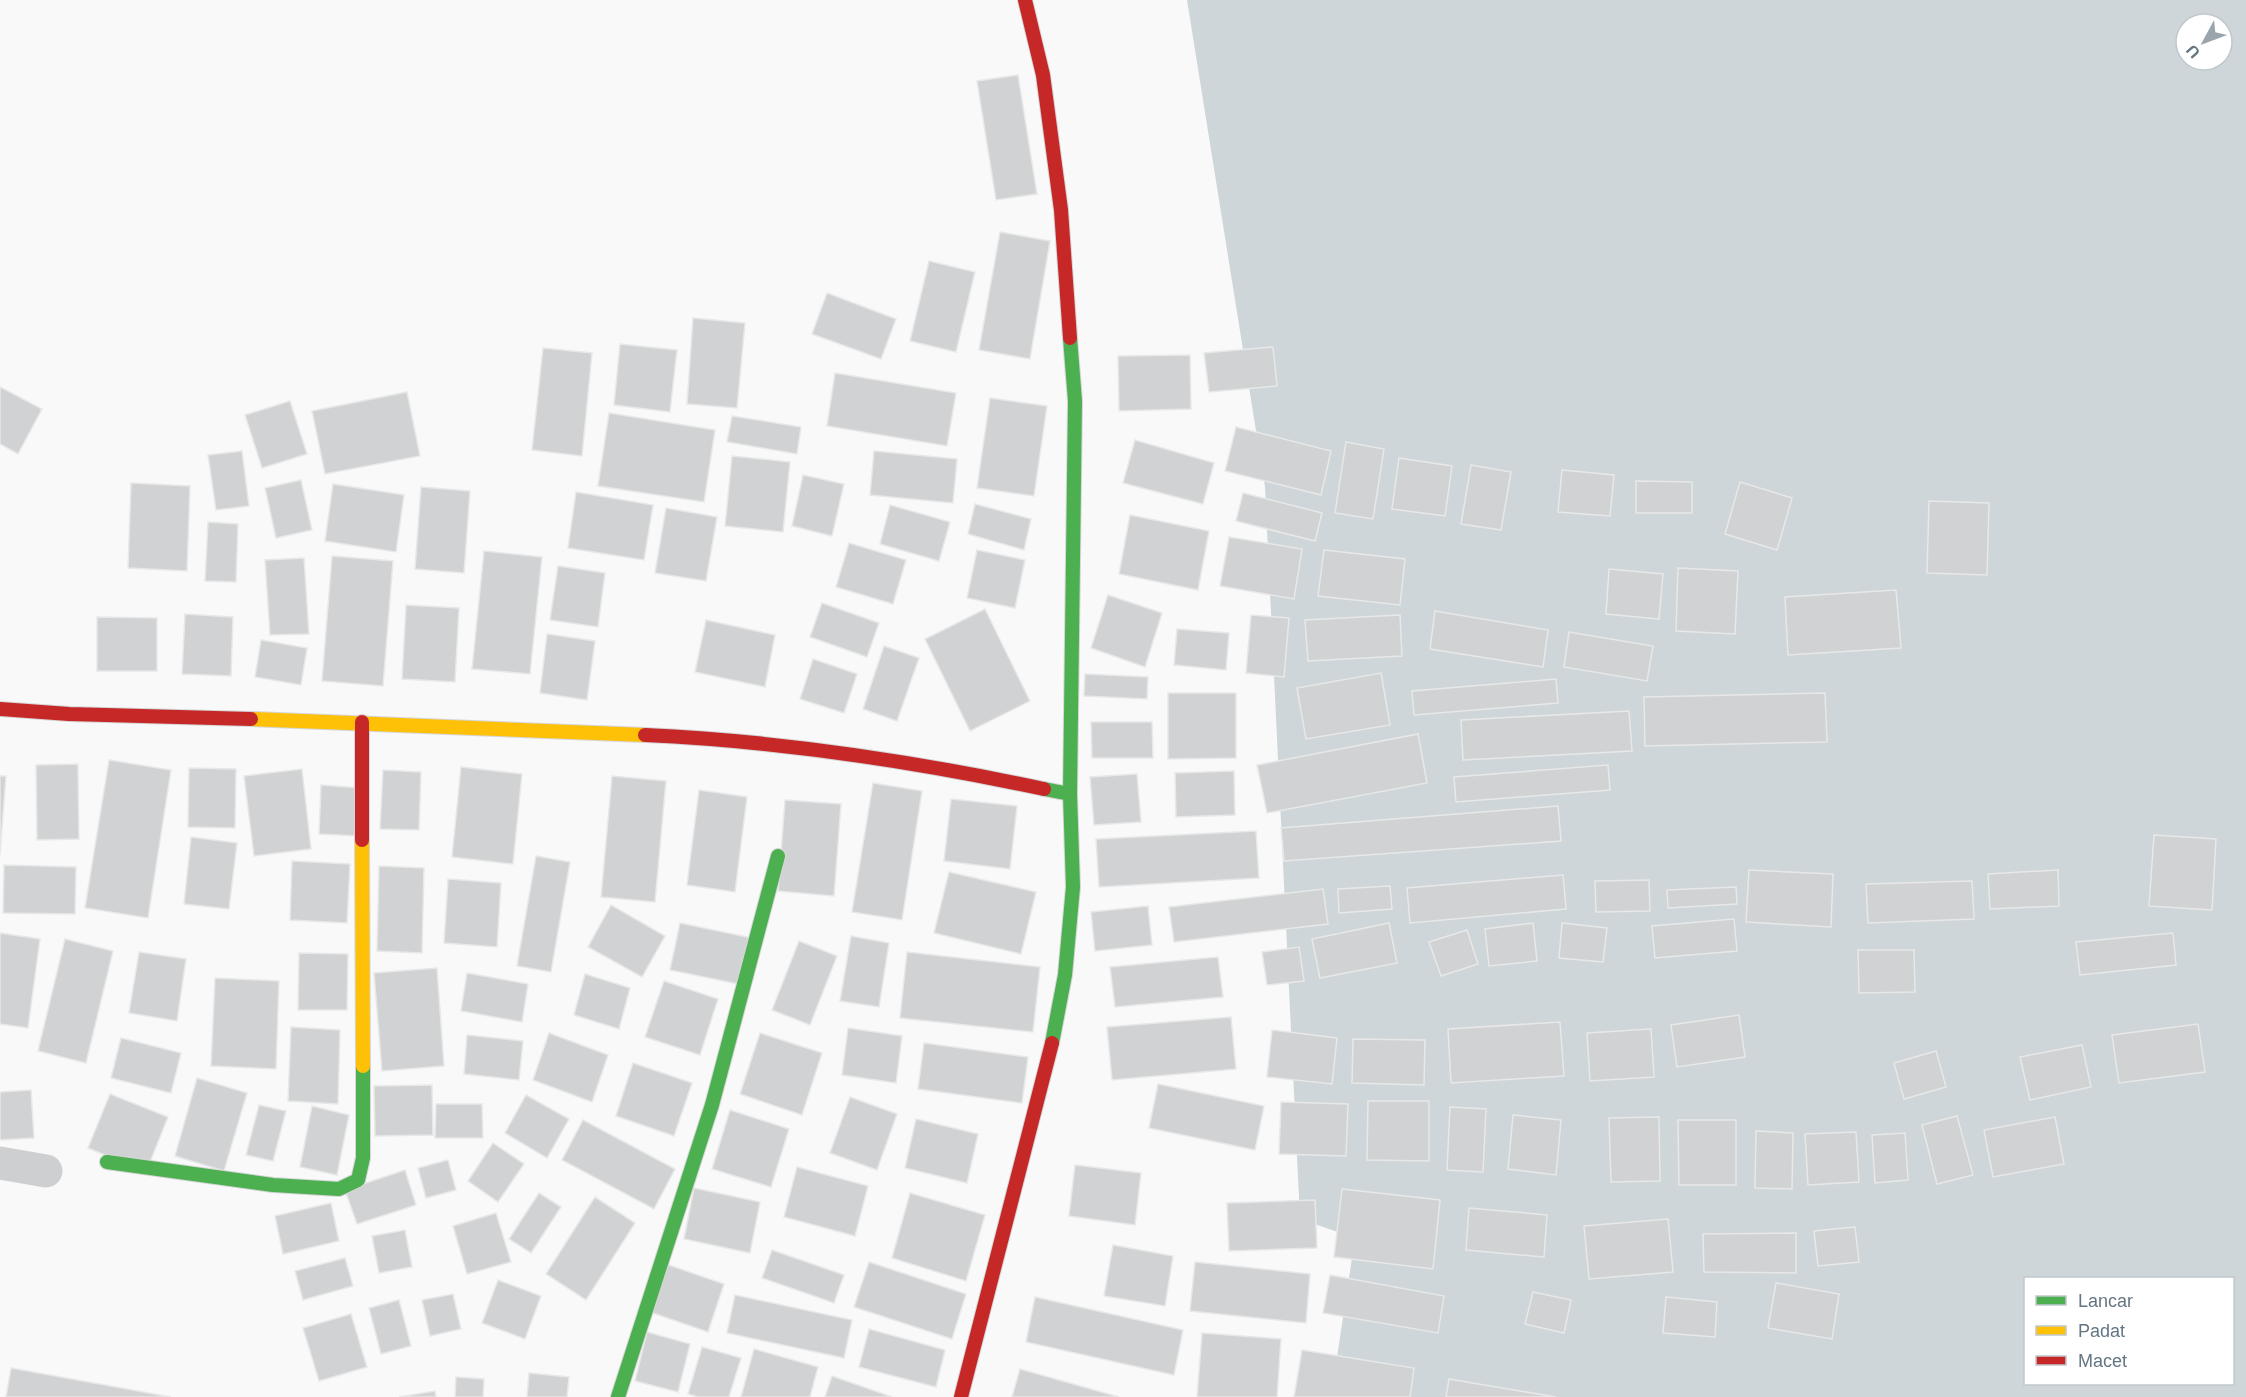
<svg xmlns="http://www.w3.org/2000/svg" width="2246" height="1397" viewBox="0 0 2246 1397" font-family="Arial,sans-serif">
<rect width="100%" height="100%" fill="#f9f9f9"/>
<path fill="#ced6d9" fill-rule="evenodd" d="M1187,0h1059v1397h-915l24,-159 -55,-19 -35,-732zM2186,24h36v36h-36zM2026,1278h206v106h-206z"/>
<g fill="#d0d2d3" stroke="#e8e8e8" stroke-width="1.5">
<path d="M1018,75l19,119 -41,6 -19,-119z"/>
<path d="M1000,232l50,9 -20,118 -51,-9z"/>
<path d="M929,261l46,11 -19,80 -46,-11z"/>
<path d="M827,293l69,26 -15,40 -69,-25z"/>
<path d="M693,318l52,5 -8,85 -50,-4z"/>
<path d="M620,344l57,6 -7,62 -56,-7z"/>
<path d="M1273,347l4,39 -68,6 -5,-39z"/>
<path d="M543,348l49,5 -10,103 -50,-6z"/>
<path d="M1190,355l1,54 -72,2 -1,-55z"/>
<path d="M835,373l121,20 -9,53 -120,-20z"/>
<path d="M0,387l42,22 -24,45 -18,-10z"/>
<path d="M407,392l13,64 -95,18 -13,-63z"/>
<path d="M990,398l57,8 -13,90 -57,-8z"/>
<path d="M290,401l17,53 -45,14 -17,-53z"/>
<path d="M609,413l106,17 -11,72 -106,-16z"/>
<path d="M732,416l69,11 -4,27 -70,-12z"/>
<path d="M1236,427l95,24 -10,44 -96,-24z"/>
<path d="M1135,440l79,23 -11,41 -80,-21z"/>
<path d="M1346,442l38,7 -11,70 -38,-6z"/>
<path d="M242,451l7,55 -33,4 -8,-55z"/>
<path d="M874,451l83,8 -4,44 -83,-8z"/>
<path d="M732,456l58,6 -7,70 -58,-6z"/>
<path d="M1399,458l53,8 -7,50 -53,-7z"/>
<path d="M1471,465l40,7 -10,58 -40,-6z"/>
<path d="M1562,470l52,5 -4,41 -52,-4z"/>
<path d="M803,475l41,9 -12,52 -40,-10z"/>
<path d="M301,480l11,50 -36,8 -11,-50z"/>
<path d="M1636,481l56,1v31h-56z"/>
<path d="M1740,482l52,16 -15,52 -52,-16z"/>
<path d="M131,483l59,3 -3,85 -59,-3z"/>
<path d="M333,484l71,11 -8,57 -71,-11z"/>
<path d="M421,487l49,4 -6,82 -49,-4z"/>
<path d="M576,492l77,13 -9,55 -76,-12z"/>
<path d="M1243,493l79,20 -7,28 -79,-20z"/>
<path d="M1929,501l60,2 -2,72 -60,-2z"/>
<path d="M975,504l56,15 -7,31 -56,-16z"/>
<path d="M890,505l60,17 -11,39 -59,-17z"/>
<path d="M666,508l51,9 -11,64 -51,-8z"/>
<path d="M1130,515l79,16 -11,59 -79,-16z"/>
<path d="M208,522l30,2 -2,58 -31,-1z"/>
<path d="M1229,537l73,12 -8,50 -74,-13z"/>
<path d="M849,543l57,17 -13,44 -57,-17z"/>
<path d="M977,550l48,10 -10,48 -48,-10z"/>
<path d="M1324,550l81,9 -5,46 -82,-9z"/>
<path d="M484,551l58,6 -12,117 -58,-5z"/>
<path d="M332,556l61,5 -10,125 -61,-5z"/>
<path d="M304,558l5,76 -39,1 -5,-75z"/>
<path d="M558,566l47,7 -7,54 -48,-7z"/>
<path d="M1678,568l60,3 -3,63 -59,-3z"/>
<path d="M1609,569l54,5 -4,45 -53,-5z"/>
<path d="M1896,590l5,58 -113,7 -3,-58z"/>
<path d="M1108,595l54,18 -17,54 -54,-19z"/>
<path d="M822,603l57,20 -12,34 -57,-20z"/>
<path d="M406,605l53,3 -4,74 -53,-3z"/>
<path d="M985,609l45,92 -60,30 -45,-92z"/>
<path d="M1435,611l113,19 -5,37 -113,-18z"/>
<path d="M185,614l48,3 -2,59 -49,-2z"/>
<path d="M1251,615l38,3 -5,59 -38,-4z"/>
<path d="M1400,615l2,41 -94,5 -3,-41z"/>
<path d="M97,617l60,1v53h-60z"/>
<path d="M706,620l69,15 -10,52 -70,-15z"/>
<path d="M1177,629l52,4 -3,37 -52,-5z"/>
<path d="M1569,632l84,14 -6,35 -83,-14z"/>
<path d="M547,634l48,7 -8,59 -47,-7z"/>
<path d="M261,640l46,8 -6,37 -46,-8z"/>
<path d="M884,646l35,12 -22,63 -34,-12z"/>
<path d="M813,659l44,15 -13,39 -44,-14z"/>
<path d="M1381,673l9,52 -84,14 -9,-51z"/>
<path d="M1085,674l63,3 -1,22 -63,-3z"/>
<path d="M1556,679l2,24 -144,12 -2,-24z"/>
<path d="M1168,693h68v65l-68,1z"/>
<path d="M1825,693l2,49 -182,4 -1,-49z"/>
<path d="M1629,711l3,40 -169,9 -2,-40z"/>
<path d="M1091,722h61l1,36h-61z"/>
<path d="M1418,734l9,49 -160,30 -10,-48z"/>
<path d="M109,760l62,10 -23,148 -63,-10z"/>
<path d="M78,764l1,75 -42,1 -1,-75z"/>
<path d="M1608,765l2,25 -154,12 -2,-25z"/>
<path d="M461,767l61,7 -9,90 -61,-7z"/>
<path d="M189,768l47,1 -1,59 -47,-1z"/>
<path d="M302,769l9,80 -57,7 -10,-80z"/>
<path d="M383,770l38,2 -2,58 -39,-1z"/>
<path d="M1234,771l1,44 -59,2 -1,-44z"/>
<path d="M1137,774l4,48 -47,3 -4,-48z"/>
<path d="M0,776h6l-6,79z"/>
<path d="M612,776l54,5 -11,121 -54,-5z"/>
<path d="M873,783l49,8 -20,129 -50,-8z"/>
<path d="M321,785l40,3 -3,48 -39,-2z"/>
<path d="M699,790l48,7 -12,95 -48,-7z"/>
<path d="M951,799l66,7 -7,63 -66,-8z"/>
<path d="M785,800l56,4 -7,92 -56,-5z"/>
<path d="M1558,806l3,35 -277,20 -3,-33z"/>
<path d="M1256,831l3,47 -160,9 -3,-48z"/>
<path d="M2154,835l62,4 -4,71 -63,-4z"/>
<path d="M191,837l46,6 -8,66 -45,-5z"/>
<path d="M536,856l34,6 -19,110 -34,-6z"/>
<path d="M292,861l58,3 -3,59 -57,-3z"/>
<path d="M4,865l72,2 -1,47 -72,-1z"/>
<path d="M379,866l45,2 -2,85 -45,-2z"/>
<path d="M1749,870l84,4 -2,53 -85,-5z"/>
<path d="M2058,870l1,36 -69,3 -2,-35z"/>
<path d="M949,872l87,20 -15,62 -87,-21z"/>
<path d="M1563,875l3,34 -156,14 -3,-35z"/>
<path d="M448,879l53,4 -4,64 -53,-4z"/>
<path d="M1649,880l1,31 -54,1 -1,-31z"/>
<path d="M1972,881l2,38 -106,4 -2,-39z"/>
<path d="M1390,886l2,23 -53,4 -1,-24z"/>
<path d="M1736,887l1,17 -69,4 -1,-18z"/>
<path d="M1323,889l5,35 -154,18 -5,-35z"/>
<path d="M611,905l54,31 -23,41 -54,-30z"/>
<path d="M1148,906l4,39 -57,6 -4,-39z"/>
<path d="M1734,919l3,32 -82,7 -3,-32z"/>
<path d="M680,923l72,15 -9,47 -73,-15z"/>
<path d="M1389,923l8,40 -77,15 -8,-39z"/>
<path d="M1533,923l4,38 -48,5 -4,-37z"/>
<path d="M1562,923l45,5 -4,34 -44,-4z"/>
<path d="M1467,930l11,34 -37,12 -12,-34z"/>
<path d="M0,933l40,6 -12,89 -28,-4z"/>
<path d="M2173,933l3,32 -96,10 -4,-33z"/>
<path d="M851,936l38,7 -10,64 -39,-6z"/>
<path d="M65,939l48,12 -27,112 -48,-12z"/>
<path d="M799,941l38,15 -27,69 -38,-15z"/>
<path d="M1299,947l5,34 -37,4 -5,-33z"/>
<path d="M1858,950h56l1,42 -56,1z"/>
<path d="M139,952l47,7 -9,62 -48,-8z"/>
<path d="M907,952l133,15 -7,65 -133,-14z"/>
<path d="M299,953l49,1 -1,56h-49z"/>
<path d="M1218,957l5,40 -108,10 -5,-40z"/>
<path d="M437,968l7,98 -62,5 -8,-98z"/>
<path d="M467,973l61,11 -6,38 -61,-11z"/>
<path d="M585,974l45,14 -11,41 -45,-14z"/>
<path d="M215,978l64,3 -3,88 -65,-3z"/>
<path d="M664,981l54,18 -18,56 -55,-18z"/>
<path d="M1739,1015l6,42 -68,10 -6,-42z"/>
<path d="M1231,1017l5,52 -124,11 -5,-53z"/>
<path d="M1560,1022l4,54 -113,7 -3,-54z"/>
<path d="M2198,1024l7,48 -86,11 -7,-48z"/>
<path d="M291,1027l49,3 -2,74 -50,-3z"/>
<path d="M848,1028l54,8 -6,47 -54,-8z"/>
<path d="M1651,1029l3,48 -64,4 -3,-48z"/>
<path d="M1272,1030l65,8 -5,46 -65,-7z"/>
<path d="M549,1033l59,22 -16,47 -59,-22z"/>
<path d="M760,1033l62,20 -20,62 -62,-21z"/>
<path d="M467,1035l56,6 -4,39 -55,-6z"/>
<path d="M121,1038l60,15 -10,40 -60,-15z"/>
<path d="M1353,1039l72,1 -1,45 -72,-2z"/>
<path d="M924,1043l104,14 -6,46 -104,-14z"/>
<path d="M2082,1045l9,42 -61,13 -10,-43z"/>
<path d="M1936,1051l10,36 -42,12 -10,-36z"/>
<path d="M633,1063l59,20 -18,53 -58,-20z"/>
<path d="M197,1078l50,15 -23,78 -49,-15z"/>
<path d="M1158,1084l106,22 -9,44 -106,-22z"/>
<path d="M432,1085l1,50 -58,1 -1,-50z"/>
<path d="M31,1090l3,48 -34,2v-48z"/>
<path d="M110,1094l58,23 -22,55 -58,-24z"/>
<path d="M526,1095l43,24 -22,39 -42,-25z"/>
<path d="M850,1097l47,17 -20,56 -47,-17z"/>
<path d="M1368,1101h61v60l-62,-1z"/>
<path d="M1281,1102l67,2 -2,52 -67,-2z"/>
<path d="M436,1104h46l1,34h-48z"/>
<path d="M259,1105l27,6 -13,50 -27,-6z"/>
<path d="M312,1106l37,9 -12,60 -37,-8z"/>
<path d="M1450,1107l36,2 -3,63 -36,-2z"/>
<path d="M730,1110l59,19 -18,58 -59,-18z"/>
<path d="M1513,1115l48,5 -5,55 -48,-6z"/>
<path d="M1957,1116l16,59 -36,9 -15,-59z"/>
<path d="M1659,1117l1,64 -49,1 -2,-64z"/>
<path d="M2055,1117l9,47 -71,13 -9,-47z"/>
<path d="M916,1119l62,15 -11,49 -62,-15z"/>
<path d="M583,1120l92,49 -21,40 -92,-49z"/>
<path d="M1678,1120h58v65h-57z"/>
<path d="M1756,1131l37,2 -1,56 -37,-1z"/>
<path d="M1856,1132l3,50 -51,3 -3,-51z"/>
<path d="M1905,1133l3,47 -33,3 -3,-48z"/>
<path d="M493,1143l31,21 -26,38 -30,-21z"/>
<path d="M448,1160l8,30 -30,8 -8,-30z"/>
<path d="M1075,1165l66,8 -6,52 -66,-9z"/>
<path d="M797,1167l71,19 -13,50 -71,-19z"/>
<path d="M405,1170l11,35 -59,19 -12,-34z"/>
<path d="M694,1188l66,14 -10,51 -66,-14z"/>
<path d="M1342,1189l98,11 -7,69 -99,-12z"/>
<path d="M539,1193l22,14 -30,46 -22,-14z"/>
<path d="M910,1193l75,22 -19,66 -74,-23z"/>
<path d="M595,1197l40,26 -49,77 -40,-26z"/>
<path d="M1315,1200l2,48 -88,3 -2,-48z"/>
<path d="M331,1203l8,38 -56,13 -8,-38z"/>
<path d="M1469,1208l78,7 -3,42 -78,-7z"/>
<path d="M496,1213l15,49 -44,12 -14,-48z"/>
<path d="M1668,1219l5,53 -84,7 -5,-53z"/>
<path d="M1855,1227l4,35 -41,4 -4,-35z"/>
<path d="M405,1230l7,37 -33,6 -7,-37z"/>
<path d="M1796,1233v40l-92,-1 -1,-38z"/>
<path d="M1113,1245l60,11 -8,50 -61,-10z"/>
<path d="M772,1250l72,25 -10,28 -72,-25z"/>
<path d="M345,1258l8,28 -50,14 -8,-29z"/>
<path d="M869,1262l97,32 -14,45 -98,-32z"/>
<path d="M1195,1262l115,12 -4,49 -116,-12z"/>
<path d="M663,1263l61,21 -16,48 -61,-21z"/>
<path d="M1330,1275l114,21 -6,37 -115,-20z"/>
<path d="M498,1280l43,16 -16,43 -43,-16z"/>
<path d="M1776,1283l63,11 -7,45 -64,-11z"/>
<path d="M1533,1292l38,8 -7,33 -39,-9z"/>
<path d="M453,1294l8,35 -31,7 -8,-36z"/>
<path d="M735,1295l117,25 -8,38 -117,-25z"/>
<path d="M1035,1297l148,33 -9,45 -148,-33z"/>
<path d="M1666,1297l51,5 -2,35 -52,-4z"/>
<path d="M399,1300l12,46 -30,8 -12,-46z"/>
<path d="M351,1314l16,53 -48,14 -16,-53z"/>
<path d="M869,1329l76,21 -9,37 -77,-20z"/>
<path d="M647,1332l43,12 -12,48 -43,-11z"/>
<path d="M1202,1333l79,6 -4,58h-80z"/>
<path d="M702,1347l39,11 -12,39h-31l-10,-3z"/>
<path d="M754,1349l64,18 -8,30h-69z"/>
<path d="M1302,1350l112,18 -4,29h-116z"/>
<path d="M11,1368l160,29h-165z"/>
<path d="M1020,1369l99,28h-107z"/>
<path d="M529,1373l40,4 -2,20h-40z"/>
<path d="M832,1376l60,21h-67z"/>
<path d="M456,1377l28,2 -1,18h-28z"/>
<path d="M1449,1379l107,18h-110z"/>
<path d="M435,1391l1,6h-37z"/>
</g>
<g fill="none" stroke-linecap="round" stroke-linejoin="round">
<g stroke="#d5d6d7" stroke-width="16">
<g id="fast">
<path d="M1044,789l26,5 3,93 -8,88 -13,68"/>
<path d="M1070,794l5,-393 -5,-63"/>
<path d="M107,1162l166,23 66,4 19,-9 5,-22v-92"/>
<path d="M618,1397l94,-292 66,-249"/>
</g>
</g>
<g stroke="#d5d6d7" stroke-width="16">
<g id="slow">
<path d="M251,719l394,16"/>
<path d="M362,840l1,226"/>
</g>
</g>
<g stroke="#d5d6d7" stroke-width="16">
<g id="jam">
<path d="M1025,0l18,75 18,135 9,128"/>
<path d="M0,709l69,5 182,5"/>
<path d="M362,722v118"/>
<path d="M645,735c134,6 268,26 399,54"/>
<path d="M961,1397l91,-354"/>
</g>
</g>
<path stroke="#cecfd0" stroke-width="33" d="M0,1163l46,8"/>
<use href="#fast" stroke="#4caf50" stroke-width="14"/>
<use href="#slow" stroke="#ffc107" stroke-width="14"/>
<use href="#jam" stroke="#c62828" stroke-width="14"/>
</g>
<rect x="2024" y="1277" width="210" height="108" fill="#ffffff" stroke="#c1c8cd" stroke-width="1.5"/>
<rect x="2036" y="1296" width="30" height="9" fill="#4caf50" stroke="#c1c8cd" stroke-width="1.5"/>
<text x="2078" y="1307" font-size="18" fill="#657683">Lancar</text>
<rect x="2036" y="1326" width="30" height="9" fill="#ffc107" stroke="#c1c8cd" stroke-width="1.5"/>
<text x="2078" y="1337" font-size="18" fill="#657683">Padat</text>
<rect x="2036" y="1356" width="30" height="9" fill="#c62828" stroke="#c1c8cd" stroke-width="1.5"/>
<text x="2078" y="1367" font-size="18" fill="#657683">Macet</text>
<g transform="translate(2204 42) rotate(229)"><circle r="28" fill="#ffffff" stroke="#c1c8cd" stroke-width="1.5"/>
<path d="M0-4.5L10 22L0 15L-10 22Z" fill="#99a4ac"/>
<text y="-9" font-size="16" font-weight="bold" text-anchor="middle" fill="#657683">U</text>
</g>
</svg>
